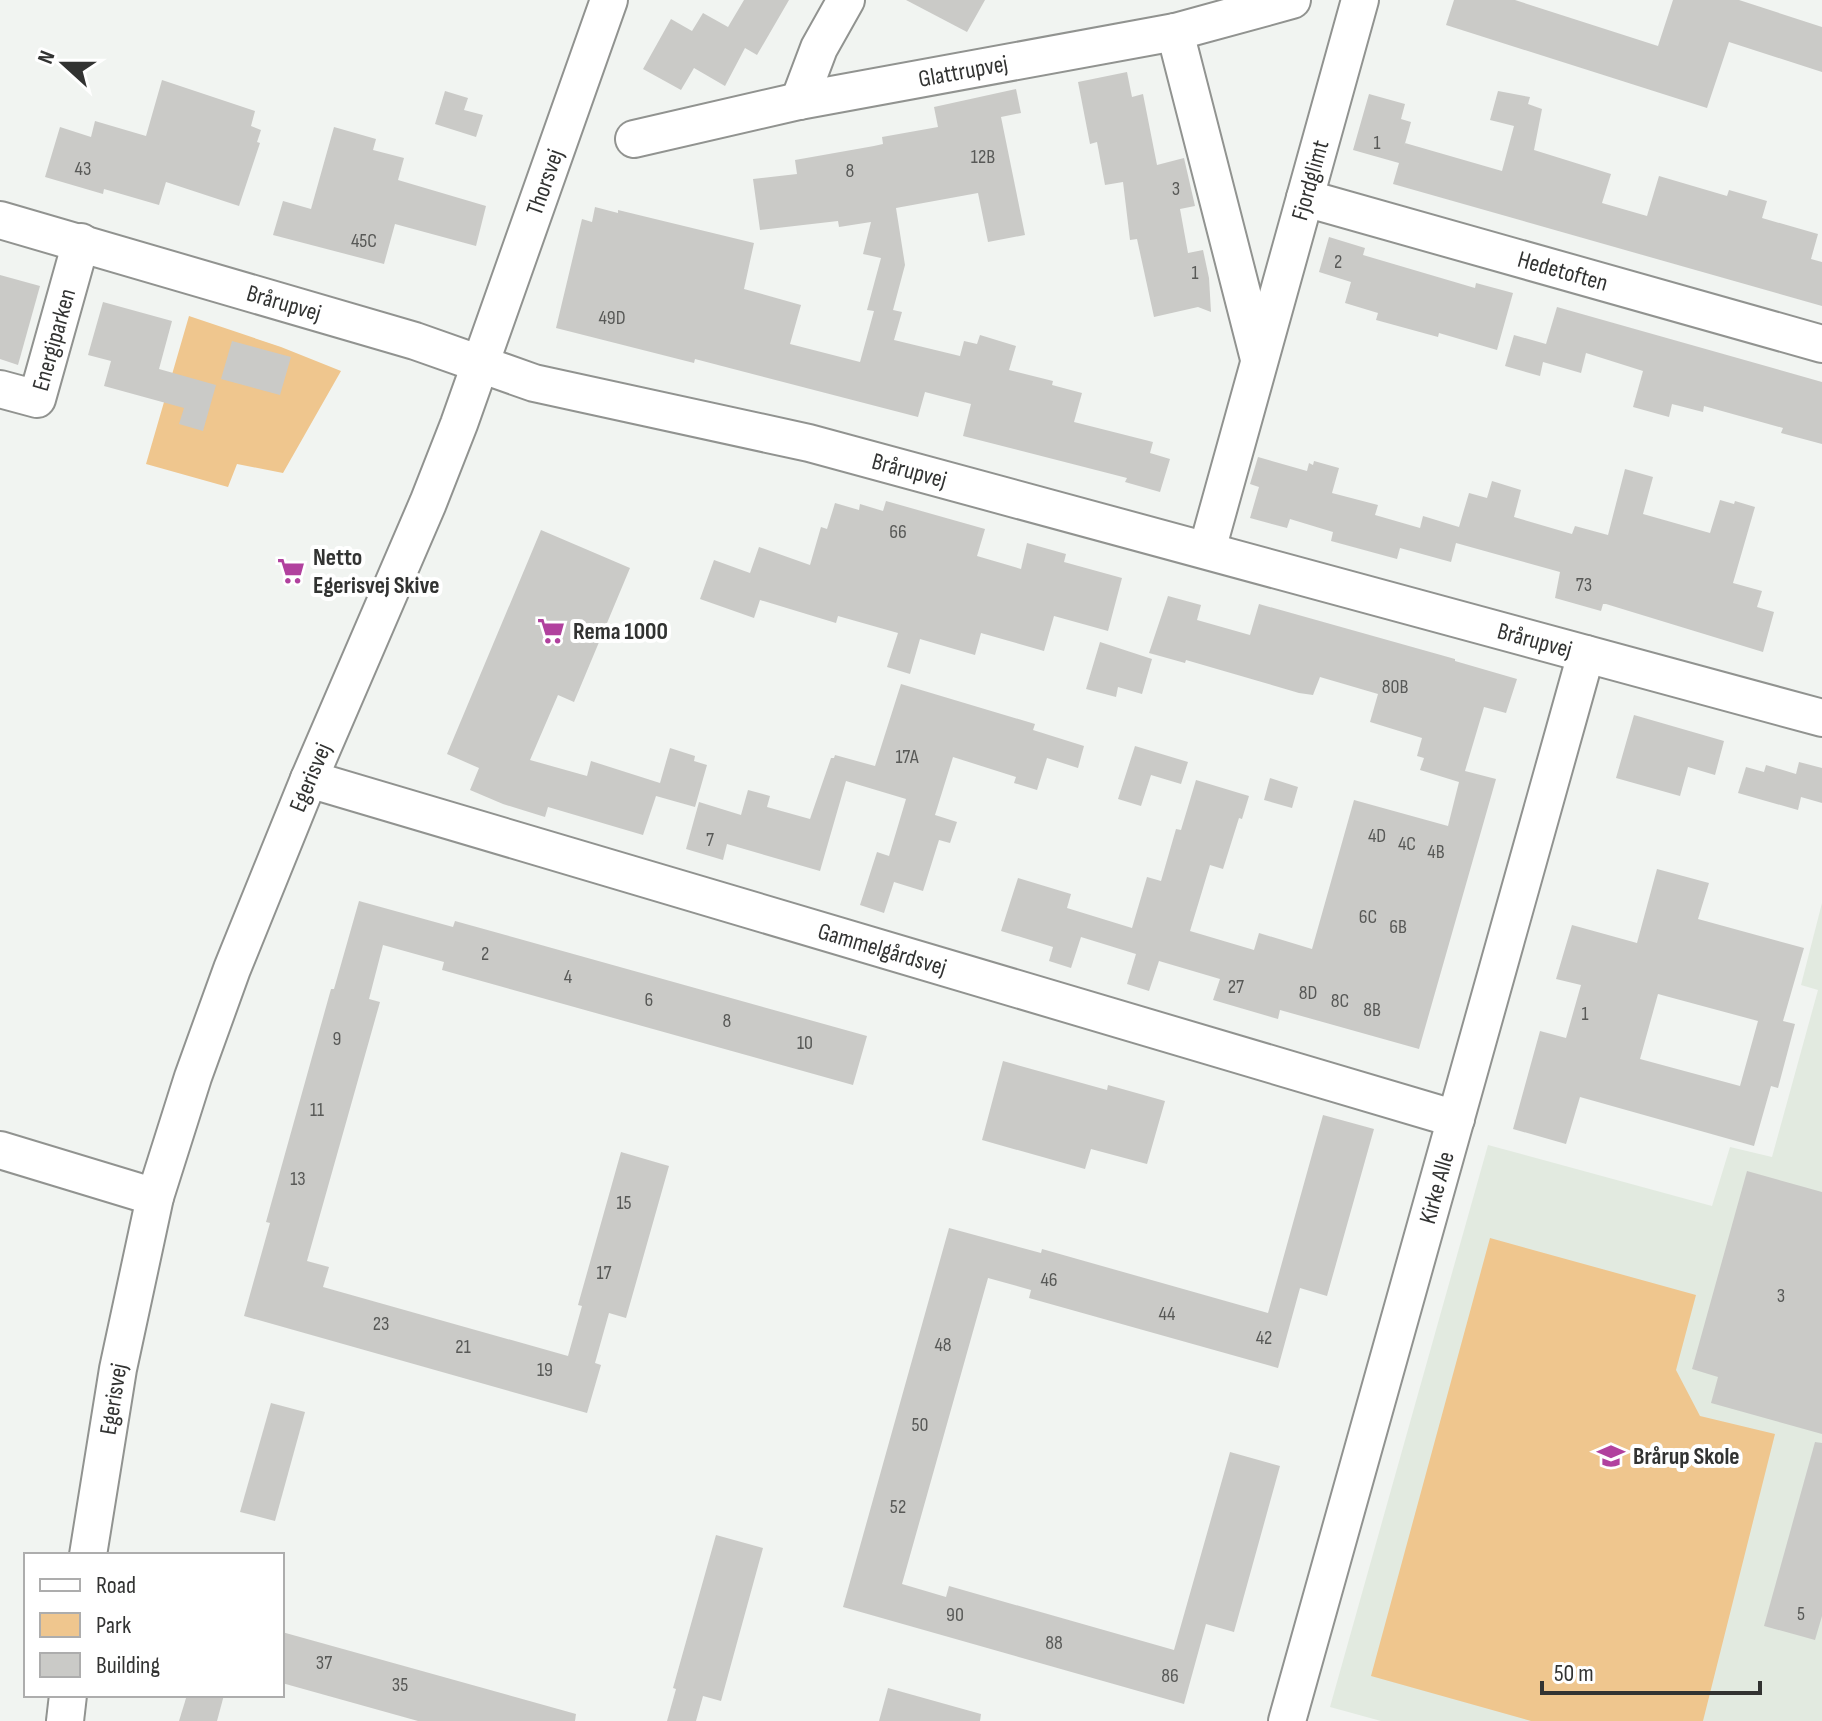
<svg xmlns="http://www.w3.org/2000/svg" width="1822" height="1721" viewBox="0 0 1822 1721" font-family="'Sofia Sans Condensed',sans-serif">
<rect width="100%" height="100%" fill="#f1f4f1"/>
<path fill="#e2eae0" d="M1822,903v818h-441l-51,-14 158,-562 224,61 18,-59 42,10 46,-167 -17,-5z"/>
<g fill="#efc68e">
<path d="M189,316l92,31 60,24 -58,102 -46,-9 -9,23 -82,-23z"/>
<path d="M1490,1238l206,57 -20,75 24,46 75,18 -72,287h-172l-160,-45z"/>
</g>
<g fill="#cacac7" fill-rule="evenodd">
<path d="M744,0h45l-32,55 -12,-7 -20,38 -31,-18 -13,22 -38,-21 28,-50 21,12 11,-18 25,14z"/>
<path d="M906,0h79l-18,32z"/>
<path d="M1454,0h61l143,46 15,-46h66l83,27v45l-93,-30 -22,66 -261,-83z"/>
<path d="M1127,72l5,25 11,-3 14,71 27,-7 11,48 -15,3 8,44 15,-3 6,28 2,34 -13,-5 -44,10 -17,-78 -7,1 -7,-58 -18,3 -8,-43 -7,2 -12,-62z"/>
<path d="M162,80l93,31 -4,15 10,4 -4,12 3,1 -21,63 -73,-24 -7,23 -55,-16 -1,5 -58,-17 15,-50 31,10 4,-16 51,15z"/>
<path d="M1016,89l5,24 -20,4 24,118 -37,7 -10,-49 -82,15 9,57 -12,45 9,2 -8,28 66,16 4,-15 13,3 3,-9 36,11 -7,24 44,11 -1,4 30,8 -8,29 79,20 -3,11 20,6 -10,33 -35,-10 2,-4 -164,-42 8,-32 -46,-12 -7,25 -223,-58 -1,4 -138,-35 26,-109 10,3 3,-15 23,6v-3l136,33 -10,46 57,16 -11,39 70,18 14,-51 -7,-1 14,-52 -18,-4 8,-32 -32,5 -1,-6 -78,9 -7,-51 44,-5 -2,-14 79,-14 9,-2 -1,-7 56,-10 -4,-20z"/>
<path d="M445,91l23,7 -4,12 19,5 -7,22 -41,-13z"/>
<path d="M1498,91l32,6 -2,7 14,5 -8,41 77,24 -9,29 45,13 12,-40 68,20 2,-6 38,11 -5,17 56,16 -7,25 11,3v44l-429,-122 6,-21 -46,-13 16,-56 36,10 -4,15 10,3 -7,25 1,-4 97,28 12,-45 -24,-6z"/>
<path d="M334,127l42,12 -3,11 31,8 -6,22 88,26 -10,40 -81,-22 -11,40 -111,-29 10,-34 28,8z"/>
<path d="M1329,237l36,11 -2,7 112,33 1,-5 37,10 -16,57 -58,-17 -1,4 -62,-17 2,-7 -33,-10 6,-21 -32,-10z"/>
<path d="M0,275l40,11 -22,79 -18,-6z"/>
<path d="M103,302l69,19 -13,48 57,16 -13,46 -24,-7 5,-16 -80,-22 7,-25 -23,-6z"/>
<path d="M1557,307l265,75v62l-41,-11 2,-5 -79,-22 -1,6 -31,-8 -3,13 -36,-10 10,-36 -57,-18 -5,20 -38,-11 -3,14 -35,-10 9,-31 32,9z"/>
<path d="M232,341l59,16 -11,38 -59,-16z"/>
<path d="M1258,457l49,14 2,-8 4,2 1,-4 25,7 -7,25 46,12 -3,10 45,13 3,-12 36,11 10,-34 18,5 5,-17 29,9 -7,27 58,17 3,-8 33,9 17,-66 28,8 -10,37 67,19 10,-33 14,4 1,-3 20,6 -22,76 29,8 -5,16 17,5 -11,40 -157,-48h-3l-2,7 -46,-13 5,-26 -104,-29 -5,19 -51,-14 -3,11 -66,-18 2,-9 -43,-13 -3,9 -37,-10 9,-31 -9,-3z"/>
<path d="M886,501l99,28 -8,27 44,13 6,-26 39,11 -2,8 58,16 -14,53 -54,-15 -10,35 -63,-18 -6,22 -55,-16 -10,35 -23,-7 11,-34 -60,-17 -2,7 -76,-23 -6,18 -54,-19 14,-39 36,13 9,-26 51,18 11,-38 6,2 8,-26 24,7 1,-6 23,7z"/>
<path d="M541,530l89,38 -56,134 -16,-7 -28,65 57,16 4,-15 69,22 10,-35 25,8 -1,5 13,4 -12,42 -39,-11 -13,39 -95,-28 -3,10 -42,-13 -33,-14 9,-22 -32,-14z"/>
<path d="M1168,596l33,9 -4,15 53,15 9,-31 196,55v2l62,18 -11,34 -22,-6 -19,64 31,8 -77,270 -139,-39 -2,9 -65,-19 7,-21 -61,-18 -10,30 -22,-7 9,-30 -55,-17 -10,31 -22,-7 4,-14 -52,-16 17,-53 53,16 -4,14 65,20 15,-51 14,4 15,-52 5,1 15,-50 53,16 -7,23 -3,-1 -16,51 -13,-4 -20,66 64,19 5,-17 53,16 42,-149 94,26 11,-44 -39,-12 4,-12 -7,-2 5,-18 -52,-16 8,-28 -58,-17 -7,18 -14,-2 -113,-33 -1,3 -36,-10z"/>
<path d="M1100,642l52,17 -10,35 -24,-7 -2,10 -30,-8z"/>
<path d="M901,684l134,40 -2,6 51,16 -6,22 -31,-10 -10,32 -23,-7 2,-6 -63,-20 -18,58 22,7 -7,21 -11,-3 -16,51 -29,-9 -10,31 -24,-8 17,-53 12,4 17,-57 -60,-18 -26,90 -93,-27 -4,16 -37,-11 13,-47 42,13 7,-25 22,6 -3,11 43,12 21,-61h3l1,-3 40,11z"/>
<path d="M1634,715l90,26 -9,34 -27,-8 -8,29 -64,-18z"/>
<path d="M1135,746l53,16 -7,22 -30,-9 -10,31 -23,-7z"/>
<path d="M1799,762l23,6v35l-21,-6 -3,13 -60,-17 8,-26 18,5 2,-7 30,9z"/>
<path d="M1270,778l28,9 -6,21 -28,-8z"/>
<path d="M1657,869l52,14 -11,36 106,29 -21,73 12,3 -17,64 -7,-2 -17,60 -174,-49 -14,47 -53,-15 27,-98 26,7 15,-53 -25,-6 16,-54 65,18zM1658,994l100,27 -18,65 -100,-27z"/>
<path d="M359,901l94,26 2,-6 412,115 -14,49 -411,-115 2,-8 -61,-17 -14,54 11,3 -73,259 22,6 -6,20 245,69 14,-50 -4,-1 43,-153 48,14 -43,152 -17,-5 -14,50 6,2 -14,48 -343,-97 26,-93 -4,-1 65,-233h3z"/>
<path d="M1003,1061l104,29 1,-5 57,16 -18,63 -56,-15 -6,20 -103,-29z"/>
<path d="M1323,1115l51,14 -47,167 -27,-8 -22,80 -249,-70 2,-8 -43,-12 -86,306 44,13 3,-11 225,64 56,-198 50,14 -46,166 -28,-8 -22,80 -341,-97 106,-379 92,25 1,-4 226,64z"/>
<path d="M1747,1171l75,21v242l-111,-31 7,-26 -26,-8z"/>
<path d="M271,1403l34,9 -30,109 -35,-9z"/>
<path d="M1815,1442l7,1v173l-7,24 -51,-14z"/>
<path d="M716,1535l47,13 -42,153 -18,-5 -7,25h-29l9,-32 -3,-1z"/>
<path d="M282,1632l294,82 -1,7h-157l-136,-38z"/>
<path d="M888,1688l93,26 -1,7h-101z"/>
<path d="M187,1695h37l-7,26h-38z"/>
</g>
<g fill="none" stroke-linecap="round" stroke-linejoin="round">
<g stroke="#919390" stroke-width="40">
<g id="minor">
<path d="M1175,32l84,327"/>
<path d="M799,101l20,-53 27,-48"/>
<path id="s1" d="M634,139l165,-38 376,-69 117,-32"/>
<path id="s2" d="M1305,198l517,146"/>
<path id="s3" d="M0,220l415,121 119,42 275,60 1013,275"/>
<path id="s4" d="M0,389l37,10 44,-157"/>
<path id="s5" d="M1207,550l153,-550"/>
<path id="s6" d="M309,779l1147,340"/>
<path d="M0,1150l155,47"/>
<path id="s7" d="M88,1555l30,-186 37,-172 38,-120 39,-108 77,-190 119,-276 31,-79 150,-424"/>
<path d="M65,1721l3,-26"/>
<path id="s8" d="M1287,1721l299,-1067"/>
</g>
</g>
<use href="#minor" stroke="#fff" stroke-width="36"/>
</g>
<defs>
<g id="supermarket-bare" transform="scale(2.16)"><path d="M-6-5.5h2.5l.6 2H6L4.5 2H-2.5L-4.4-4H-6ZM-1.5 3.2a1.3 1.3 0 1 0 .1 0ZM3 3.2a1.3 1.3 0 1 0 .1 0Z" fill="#b1419e" stroke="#fff" stroke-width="2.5" paint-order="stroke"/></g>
<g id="school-bare" transform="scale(2.16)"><path d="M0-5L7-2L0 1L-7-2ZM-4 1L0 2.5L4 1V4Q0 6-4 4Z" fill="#b1419e" stroke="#fff" stroke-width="2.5" paint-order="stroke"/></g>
</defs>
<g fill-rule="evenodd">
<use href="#supermarket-bare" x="291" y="571"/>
<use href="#supermarket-bare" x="551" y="631"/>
<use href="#school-bare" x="1611" y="1456"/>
</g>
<g text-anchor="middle" stroke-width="8" stroke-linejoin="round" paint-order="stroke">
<g font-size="20" fill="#585957">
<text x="1377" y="149">1</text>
<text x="983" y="163">12B</text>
<text x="83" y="175">43</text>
<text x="850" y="177">8</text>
<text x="1176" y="195">3</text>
<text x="364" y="247">45C</text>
<text x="1338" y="268">2</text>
<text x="1195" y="279">1</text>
<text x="612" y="324">49D</text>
<text x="898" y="538">66</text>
<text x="1584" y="591">73</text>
<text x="1395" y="693">80B</text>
<text x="907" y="763">17A</text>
<text x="1377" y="842">4D</text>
<text x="710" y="846">7</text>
<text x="1407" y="850">4C</text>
<text x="1436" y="858">4B</text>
<text x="1368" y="923">6C</text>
<text x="1398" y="933">6B</text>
<text x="485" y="960">2</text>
<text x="568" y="983">4</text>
<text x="1236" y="993">27</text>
<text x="1308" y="999">8D</text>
<text x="649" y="1006">6</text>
<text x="1340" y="1007">8C</text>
<text x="1372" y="1016">8B</text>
<text x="1585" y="1020">1</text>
<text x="727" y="1027">8</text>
<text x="337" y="1045">9</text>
<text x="805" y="1049">10</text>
<text x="317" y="1116">11</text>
<text x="298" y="1185">13</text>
<text x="624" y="1209">15</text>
<text x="604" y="1279">17</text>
<text x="1049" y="1286">46</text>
<text x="1781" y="1302">3</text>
<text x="1167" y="1320">44</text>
<text x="381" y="1330">23</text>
<text x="1264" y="1344">42</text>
<text x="943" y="1351">48</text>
<text x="463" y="1353">21</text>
<text x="545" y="1376">19</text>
<text x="920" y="1431">50</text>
<text x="898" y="1513">52</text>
<text x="1801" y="1620">5</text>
<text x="955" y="1621">90</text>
<text x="1054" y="1649">88</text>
<text x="324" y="1669">37</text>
<text x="1170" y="1682">86</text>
<text x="400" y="1691">35</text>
</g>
<g font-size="24" fill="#323332" stroke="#fff">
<text dy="8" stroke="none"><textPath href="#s1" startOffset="336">Glattrupvej</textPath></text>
<text dy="8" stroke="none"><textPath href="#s5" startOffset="384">Fjordglimt</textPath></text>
<text dy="8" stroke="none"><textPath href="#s7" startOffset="1452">Thorsvej</textPath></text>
<text dy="8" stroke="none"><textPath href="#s2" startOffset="268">Hedetoften</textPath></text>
<text dy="8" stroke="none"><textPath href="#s3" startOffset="296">Brårupvej</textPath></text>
<text dy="8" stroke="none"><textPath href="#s4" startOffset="100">Energiparken</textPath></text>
<text dy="8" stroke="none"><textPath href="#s3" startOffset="944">Brårupvej</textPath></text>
<text dy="8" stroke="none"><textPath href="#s3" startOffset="1592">Brårupvej</textPath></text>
<text dy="8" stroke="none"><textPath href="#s7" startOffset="812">Egerisvej</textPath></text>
<text dy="8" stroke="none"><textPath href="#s6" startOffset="598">Gammelgårdsvej</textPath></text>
<text dy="8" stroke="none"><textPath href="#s8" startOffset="554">Kirke Alle</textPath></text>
<text dy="8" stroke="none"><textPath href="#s7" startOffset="158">Egerisvej</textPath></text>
</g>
<g font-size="24" font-weight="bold" fill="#323332" stroke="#fff" text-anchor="start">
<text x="313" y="565">Netto<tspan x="313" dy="28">Egerisvej Skive</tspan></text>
<text x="573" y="639">Rema 1000</text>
<text x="1633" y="1464">Brårup Skole</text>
</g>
</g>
<rect x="24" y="1553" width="260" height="144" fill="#ffffff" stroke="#adadad" stroke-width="2"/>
<rect x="40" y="1579" width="40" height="12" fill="#ffffff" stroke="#adadad" stroke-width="2"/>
<text x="96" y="1593" font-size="24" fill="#323332">Road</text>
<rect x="40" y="1613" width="40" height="24" fill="#efc68e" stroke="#adadad" stroke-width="2"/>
<text x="96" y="1633" font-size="24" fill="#323332">Park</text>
<rect x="40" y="1653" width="40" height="24" fill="#cacac7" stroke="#adadad" stroke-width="2"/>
<text x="96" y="1673" font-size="24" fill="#323332">Building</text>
<g transform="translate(64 64) rotate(291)" stroke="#ffffff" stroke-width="6" paint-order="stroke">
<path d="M0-6L14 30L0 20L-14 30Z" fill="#323332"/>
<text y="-12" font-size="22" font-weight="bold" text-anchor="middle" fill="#323332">N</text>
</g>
<path d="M1542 1681v12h218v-12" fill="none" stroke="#323332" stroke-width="4"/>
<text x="1554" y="1681" font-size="24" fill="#323332" stroke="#ffffff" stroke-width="6" paint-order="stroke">50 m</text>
</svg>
